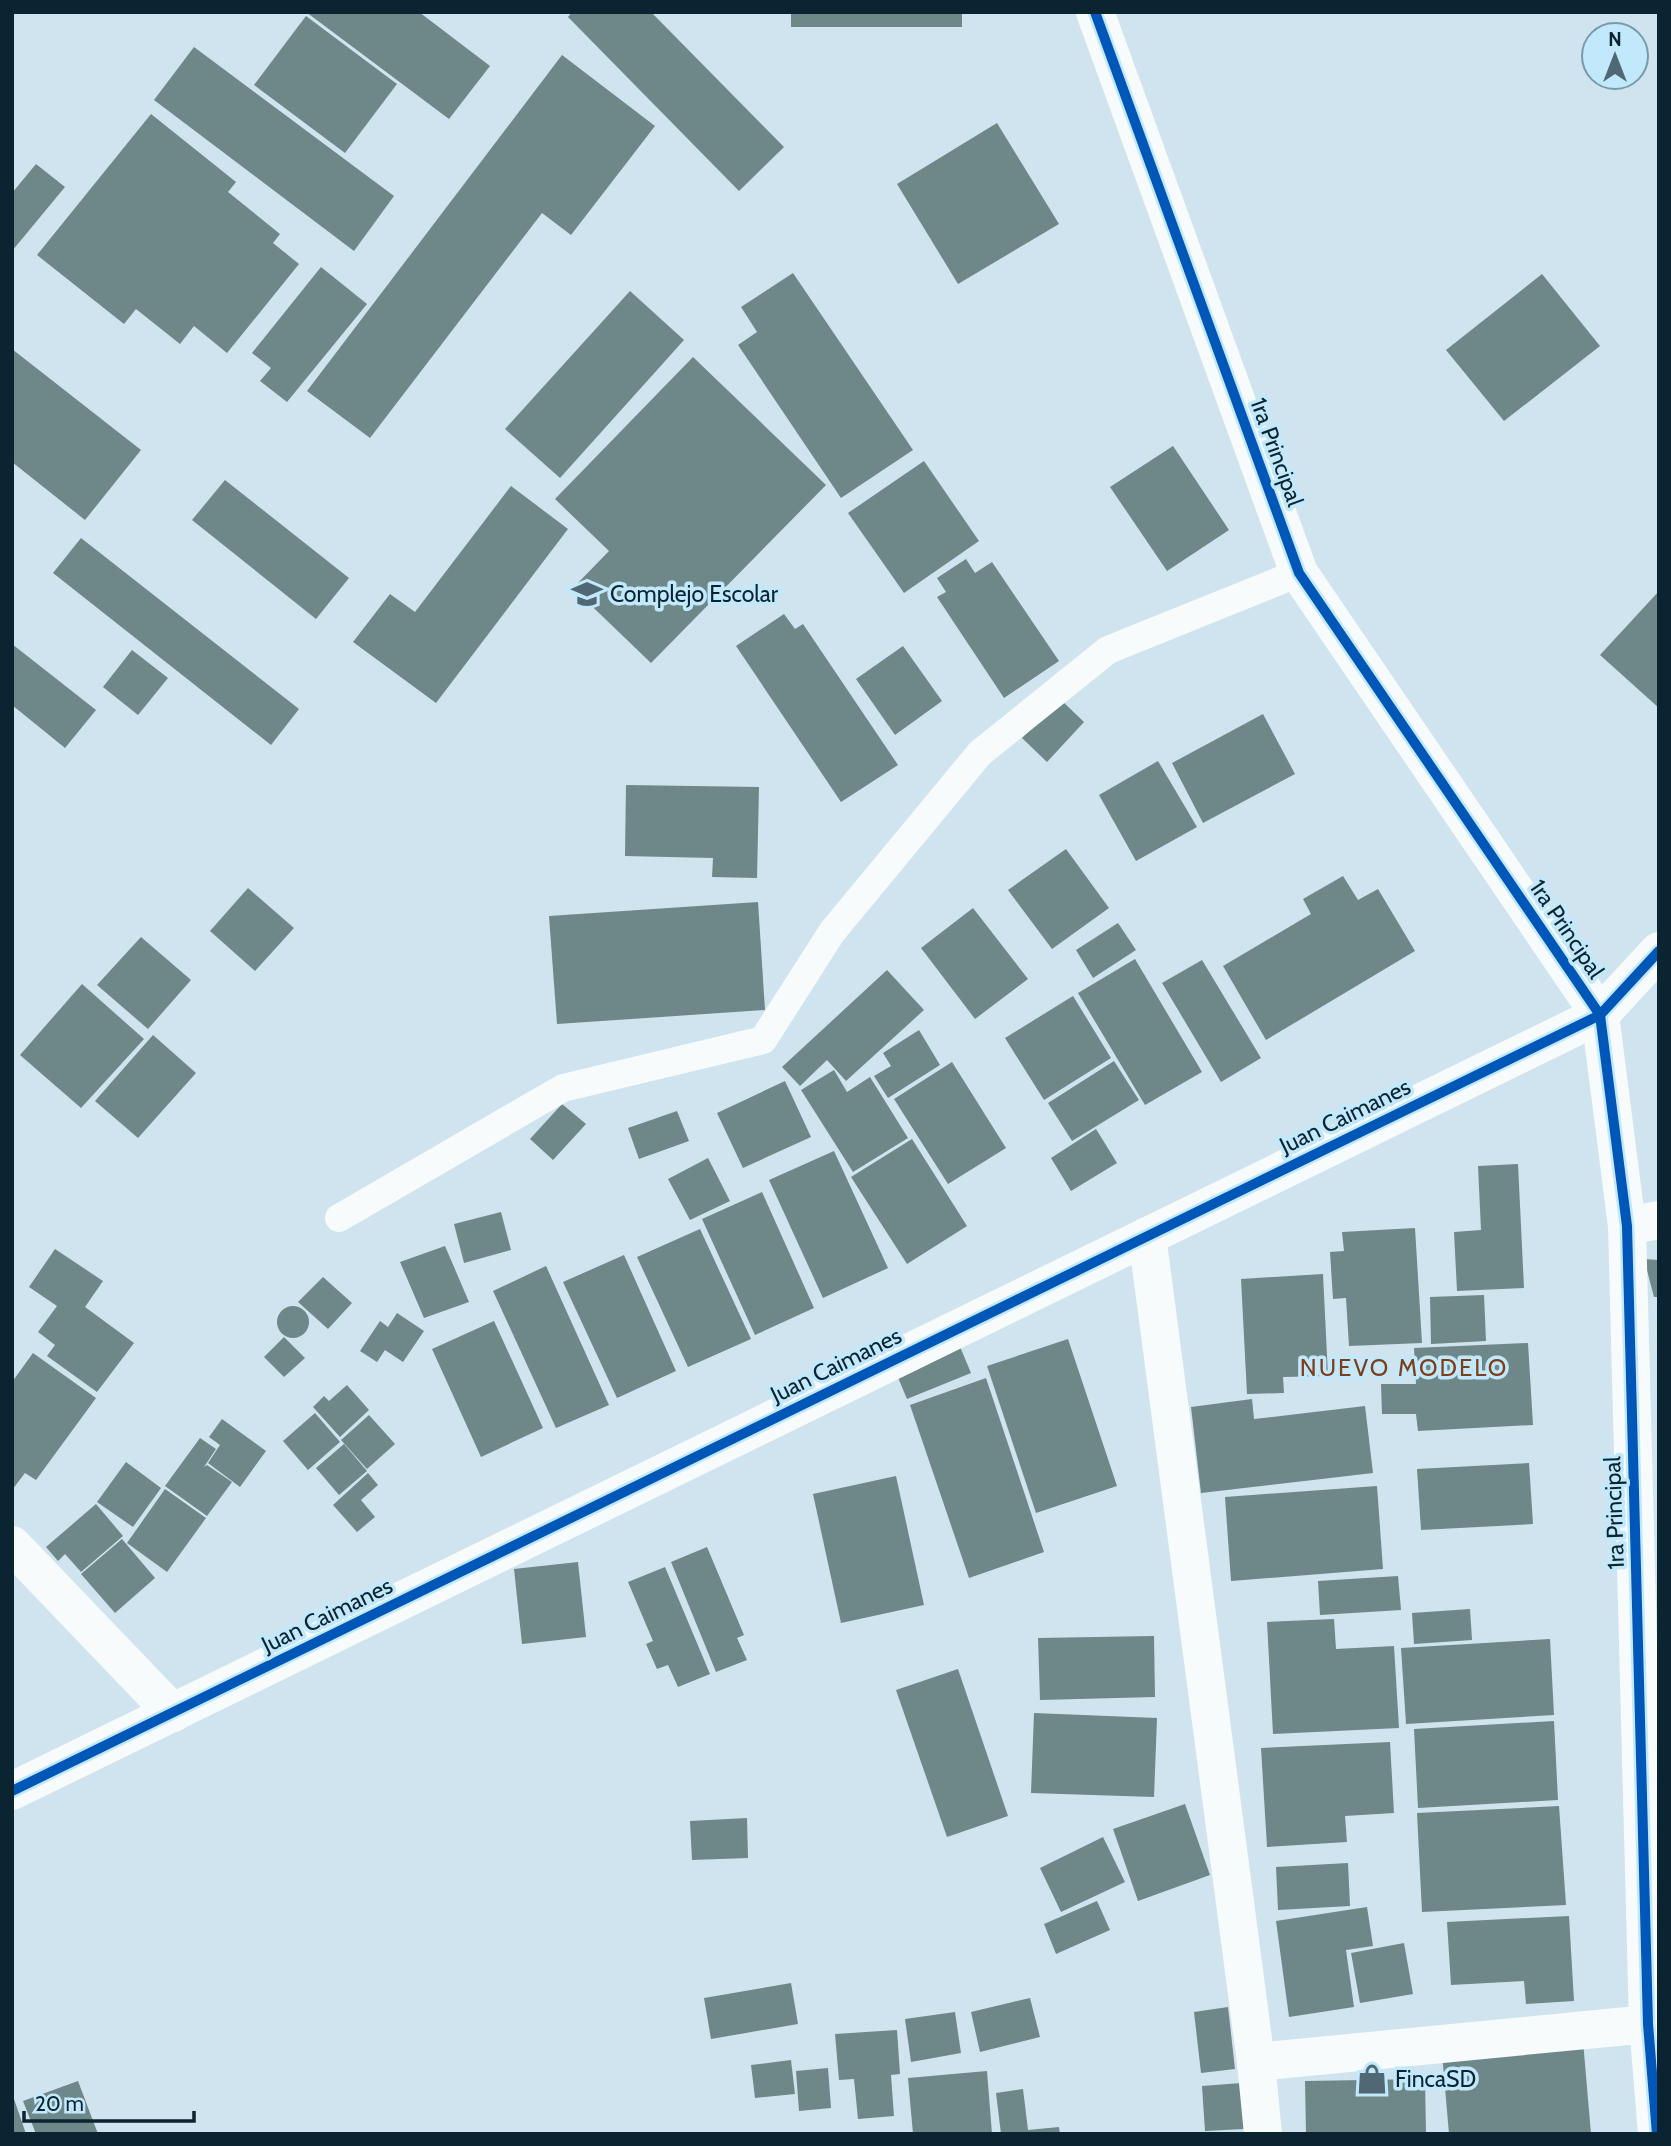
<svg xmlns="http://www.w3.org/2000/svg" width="1671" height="2146" viewBox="0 0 1671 2146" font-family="Cabin,sans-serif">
<rect width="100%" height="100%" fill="#cfe4ee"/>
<g fill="#6e8788">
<path d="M306,12h113l71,54 -41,53z"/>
<path d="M572,12h79l133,135 -45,44 -171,-174z"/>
<rect x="791" y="12" width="171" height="15"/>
<path d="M306,16l91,68 -52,69 -91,-68z"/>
<path d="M194,47l200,149 -40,55 -200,-151z"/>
<path d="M562,55l93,71 -84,109 -29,-22 -172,225 -63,-47z"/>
<path d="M151,114l85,68 -8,10 52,42 -7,9 26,21 -72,89 -33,-27 -14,18 -44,-35 -12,15 -87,-69z"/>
<path d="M997,123l62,101 -101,60 -61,-100z"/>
<path d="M36,164l29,23 -53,64v-58z"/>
<path d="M321,267l46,37 -80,98 -27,-21 11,-13 -19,-15z"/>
<path d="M793,273l120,177 -72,48 -103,-153 19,-13 -16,-25z"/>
<path d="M1542,274l58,72 -96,75 -58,-71z"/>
<path d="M630,291l54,49 -124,138 -55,-49z"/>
<path d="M12,349l129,101 -56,70 -73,-58z"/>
<path d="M693,357l133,128 -175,178 -78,-75 36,-37 -54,-52z"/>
<path d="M1173,446l56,84 -62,41 -57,-84z"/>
<path d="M924,461l55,80 -75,52 -56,-80z"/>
<path d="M225,480l124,98 -33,41 -124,-99z"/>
<path d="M511,486l57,43 -132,174 -83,-61 37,-48 25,18z"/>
<path d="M81,538l218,171 -28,36 -218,-172z"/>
<path d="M966,559l9,14 17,-11 67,99 -55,37 -67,-101 9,-5 -9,-14z"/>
<path d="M1659,591v117l-59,-53z"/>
<path d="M784,614l11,15 8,-5 95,141 -57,37 -105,-156z"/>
<path d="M12,644l84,66 -31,38 -53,-43z"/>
<path d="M903,646l39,55 -47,34 -39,-56z"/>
<path d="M132,650l36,28 -30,37 -35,-28z"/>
<path d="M1060,699l24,23 -37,40 -25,-24z"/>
<path d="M1263,714l32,60 -92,49 -31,-60z"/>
<path d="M1158,761l39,66 -61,34 -37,-66z"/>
<path d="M626,785l133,2 -2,91 -45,-1 1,-19 -88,-2z"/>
<path d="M1066,849l43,59 -57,41 -44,-59z"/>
<path d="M1343,876l15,24 20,-11 37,62 -149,89 -43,-74 88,-52 -8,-15z"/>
<path d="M248,888l46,40 -39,43 -45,-40z"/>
<path d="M758,902l7,108 -208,14 -8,-108z"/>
<path d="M973,908l55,71 -53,40 -54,-71z"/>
<path d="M1118,923l18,27 -43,28 -17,-28z"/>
<path d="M141,937l50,43 -43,49 -51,-44z"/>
<path d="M1135,959l67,113 -57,33 -67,-112z"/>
<path d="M1202,960l59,98 -40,24 -59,-99z"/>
<path d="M887,970l37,40 -78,71 -19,-21 -27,26 -18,-19z"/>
<path d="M82,984l62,55 -63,69 -61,-53z"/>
<path d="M1073,996l38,62 -67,42 -39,-62z"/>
<path d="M919,1030l21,35 -52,33 -14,-22 17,-10 -8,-13z"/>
<path d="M153,1035l43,38 -58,65 -43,-37z"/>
<path d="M1114,1061l25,39 -67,41 -24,-38z"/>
<path d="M952,1062l54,86 -58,36 -54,-85z"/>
<path d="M834,1070l13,22 23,-15 38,61 -55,34 -52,-82z"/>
<path d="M785,1081l26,56 -68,31 -26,-55z"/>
<path d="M562,1104l24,20 -33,36 -23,-21z"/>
<path d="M677,1111l12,30 -50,18 -11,-31z"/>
<path d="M1096,1129l21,34 -46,28 -20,-33z"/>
<path d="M912,1139l55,87 -60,38 -56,-87z"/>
<path d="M834,1151l54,117 -65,30 -54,-118z"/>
<path d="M708,1158l22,43 -40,19 -22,-41z"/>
<path d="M1518,1164l6,124 -67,3 -3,-59 27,-2 -3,-64z"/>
<path d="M762,1192l52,116 -59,27 -53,-116z"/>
<path d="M501,1212l10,38 -47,13 -10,-39z"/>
<path d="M1415,1228l7,115 -73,3 -3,-48 -13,1 -3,-47 14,-1 -2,-19z"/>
<path d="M700,1229l51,110 -63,28 -51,-110z"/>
<path d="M445,1246l24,56 -45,16 -24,-56z"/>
<path d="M55,1249l48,32 -18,26 49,36 -37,49 -50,-36 8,-11 -17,-13 19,-26 -28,-19z"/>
<path d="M624,1255l52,116 -59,27 -54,-116z"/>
<path d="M1644,1259l15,1v37h-5z"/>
<path d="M546,1266l63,139 -53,23 -63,-137z"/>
<path d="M1323,1274l5,102 -45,1 1,16 -37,1 -6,-115z"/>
<path d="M323,1277l29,26 -24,26 -30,-27z"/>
<path d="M1484,1295l2,46 -55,3 -1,-47z"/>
<circle cx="293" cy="1322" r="16"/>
<path d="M397,1313l27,18 -21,31 -18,-12 -8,12 -17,-11 20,-30 8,6z"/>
<path d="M494,1321l49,107 -62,29 -49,-108z"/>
<path d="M284,1337l21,21 -21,19 -20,-20z"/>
<path d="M1068,1339l49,147 -81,27 -49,-147z"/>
<path d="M958,1342l13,31 -64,26 -13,-31z"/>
<path d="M1528,1343l5,82 -115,6 -2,-17h-34l-1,-30h35l-2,-36z"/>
<path d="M33,1353l63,45 -60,82 -11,-7 -13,17v-108z"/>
<path d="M986,1378l58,174 -75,26 -59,-173z"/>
<path d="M347,1385l22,25 -29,27 -27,-30 11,-11 5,5z"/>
<path d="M1252,1399l2,20 111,-13 8,67 -172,20 -10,-86z"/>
<path d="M315,1413l25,29 -32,28 -25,-29z"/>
<path d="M369,1415l26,29 -28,25 -26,-29z"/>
<path d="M222,1419l44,32 -26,36 -32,-24 12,-18 -11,-8z"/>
<path d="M200,1438l16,11 -12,18 3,-2 25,17 -25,34 -42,-30z"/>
<path d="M344,1444l23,27 -28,24 -23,-27z"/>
<path d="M126,1462l35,26 -28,39 -36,-25z"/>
<path d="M1529,1463l4,61 -112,6 -4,-61z"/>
<path d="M368,1473l10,12 -17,15 14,17 -18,15 -24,-27z"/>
<path d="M896,1476l28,129 -83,18 -28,-129z"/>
<path d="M1377,1486l6,83 -152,12 -6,-84z"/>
<path d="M165,1489l41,29 -39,54 -40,-29z"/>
<path d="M96,1504l27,32 -42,36 -16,-18 -7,7 -12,-14z"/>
<path d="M122,1539l33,39 -40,35 -34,-39z"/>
<path d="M707,1547l37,88 -7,3 10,22 -31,12 -45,-110z"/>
<path d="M578,1562l8,75 -64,7 -8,-75z"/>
<path d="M665,1567l45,107 -32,13 -10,-22 -11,4 -11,-25 7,-3 -25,-59z"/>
<path d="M1398,1576l3,34 -81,5 -2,-34z"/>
<path d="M1470,1609l2,31 -58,4 -2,-31z"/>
<path d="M1334,1619l2,30 58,-3 5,82 -126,6 -6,-112z"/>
<path d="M1154,1636l1,61 -115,3 -2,-62z"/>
<path d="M1550,1639l4,76 -148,9 -5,-76z"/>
<path d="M958,1669l50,147 -61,21 -51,-147z"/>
<path d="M1034,1713l123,5 -3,79 -123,-4z"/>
<path d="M1554,1721l4,79 -140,8 -4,-79z"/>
<path d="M1390,1742l4,71 -49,3 2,26 -80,5 -6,-99z"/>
<path d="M1185,1804l25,71 -72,26 -25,-72z"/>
<path d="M1559,1806l7,99 -144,7 -5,-99z"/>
<path d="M747,1818l1,40 -56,2 -2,-39z"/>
<path d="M1103,1837l22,45 -64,30 -21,-44z"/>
<path d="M1348,1863l2,43 -72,4 -2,-43z"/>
<path d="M1097,1901l13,29 -54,24 -12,-30z"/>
<path d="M1367,1907l6,39 -27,4 8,57 -65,10 -13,-96z"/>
<path d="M1569,1916l5,85 -48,3 -2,-23 -73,4 -4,-63z"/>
<path d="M1404,1943l9,51 -53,9 -9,-50z"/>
<path d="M791,1983l7,41 -87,15 -7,-41z"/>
<path d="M1030,1998l10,39 -60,15 -9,-40z"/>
<path d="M1228,2007l7,62 -34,4 -7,-61z"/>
<path d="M955,2012l6,41 -50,9 -6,-43z"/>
<path d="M897,2030l3,44 -9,1 3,41 -36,3 -4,-40 -15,1 -4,-46z"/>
<path d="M1583,2041l8,93h-142l-7,-81z"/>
<path d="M791,2060l4,34 -40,4 -4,-33z"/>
<path d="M828,2068l3,40 -32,3 -3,-40z"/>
<path d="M987,2071l5,63h-79l-5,-56z"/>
<path d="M1425,2079l1,55h-120l-1,-53z"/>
<path d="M78,2081l20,53h-62l-13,-33z"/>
<path d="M1241,2083l3,46 -39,2 -3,-45z"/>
<path d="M1023,2089l5,41 31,-3 1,7h-59l-5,-41z"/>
<path d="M13,2096l13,38h-14z"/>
</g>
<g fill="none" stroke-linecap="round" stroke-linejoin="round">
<path stroke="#f8fbfc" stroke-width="28" d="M339,1218l224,-130 200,-48 69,-108 148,-179 128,-103 191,-77"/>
<g stroke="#f8fbfc" stroke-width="38">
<path d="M1627,1226l32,-6"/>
<path d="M1147,1236l109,826 7,72"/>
<path d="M12,1545l161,168"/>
<path d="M12,1791l1588,-776 59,-64"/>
<path d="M1256,2062l392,-38"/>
</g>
<path stroke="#f8fbfc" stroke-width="38" d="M1095,12l204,561 301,442 27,211 21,798 9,110"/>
<g stroke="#c2e9fb" stroke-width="15">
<g id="cycleway">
<path d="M1095,12l204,561 301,442 27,211 21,798 9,110"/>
<path d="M12,1791l1588,-776 59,-64"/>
</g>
</g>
<use href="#cycleway" stroke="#0057b8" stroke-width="10"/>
</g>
<defs>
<g id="school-bare" transform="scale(2.415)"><path d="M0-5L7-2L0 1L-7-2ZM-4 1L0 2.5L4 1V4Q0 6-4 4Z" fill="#4f6873" stroke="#c2e9fb" stroke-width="2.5" paint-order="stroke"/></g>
<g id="shop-bare" transform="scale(2.415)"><path d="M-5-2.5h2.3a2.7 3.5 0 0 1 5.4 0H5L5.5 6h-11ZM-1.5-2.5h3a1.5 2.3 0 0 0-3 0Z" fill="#4f6873" stroke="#c2e9fb" stroke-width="2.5" paint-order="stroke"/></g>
</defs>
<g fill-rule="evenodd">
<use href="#school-bare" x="587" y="594"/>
<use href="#shop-bare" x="1372" y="2079"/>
</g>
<g text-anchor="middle" stroke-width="7" stroke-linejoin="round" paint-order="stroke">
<g font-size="23" fill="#0a2531" stroke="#c2e9fb">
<text transform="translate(1277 452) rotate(70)" y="8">1ra Principal</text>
<text transform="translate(1567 929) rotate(56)" y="8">1ra Principal</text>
<text transform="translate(1345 1116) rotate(-26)" y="8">Juan Caimanes</text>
<text transform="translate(836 1365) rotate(-26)" y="8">Juan Caimanes</text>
<text transform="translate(1614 1513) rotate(-92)" y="8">1ra Principal</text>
<text transform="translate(327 1615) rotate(-26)" y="8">Juan Caimanes</text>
</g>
<g font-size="23" fill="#0a2531" stroke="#c2e9fb" text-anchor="start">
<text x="610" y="602">Complejo Escolar</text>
<text x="1395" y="2087">FincaSD</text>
</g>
<g font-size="24" letter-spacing="2" fill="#7d3e19" stroke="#c2e9fb">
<text x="1404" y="1376">NUEVO MODELO</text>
</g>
</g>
<rect width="1671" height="2146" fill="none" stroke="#0a2531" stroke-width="28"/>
<g transform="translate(1615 56)"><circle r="33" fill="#c2e9fb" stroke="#789baa" stroke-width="2"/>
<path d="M0-5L12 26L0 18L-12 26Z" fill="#4f6873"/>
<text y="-10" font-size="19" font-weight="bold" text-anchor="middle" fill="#0a2531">N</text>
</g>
<path d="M24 2111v10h170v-10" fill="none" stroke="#0a2531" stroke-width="3.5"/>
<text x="35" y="2111" font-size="21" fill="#0a2531" stroke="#c2e9fb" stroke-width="5" paint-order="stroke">20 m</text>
</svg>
